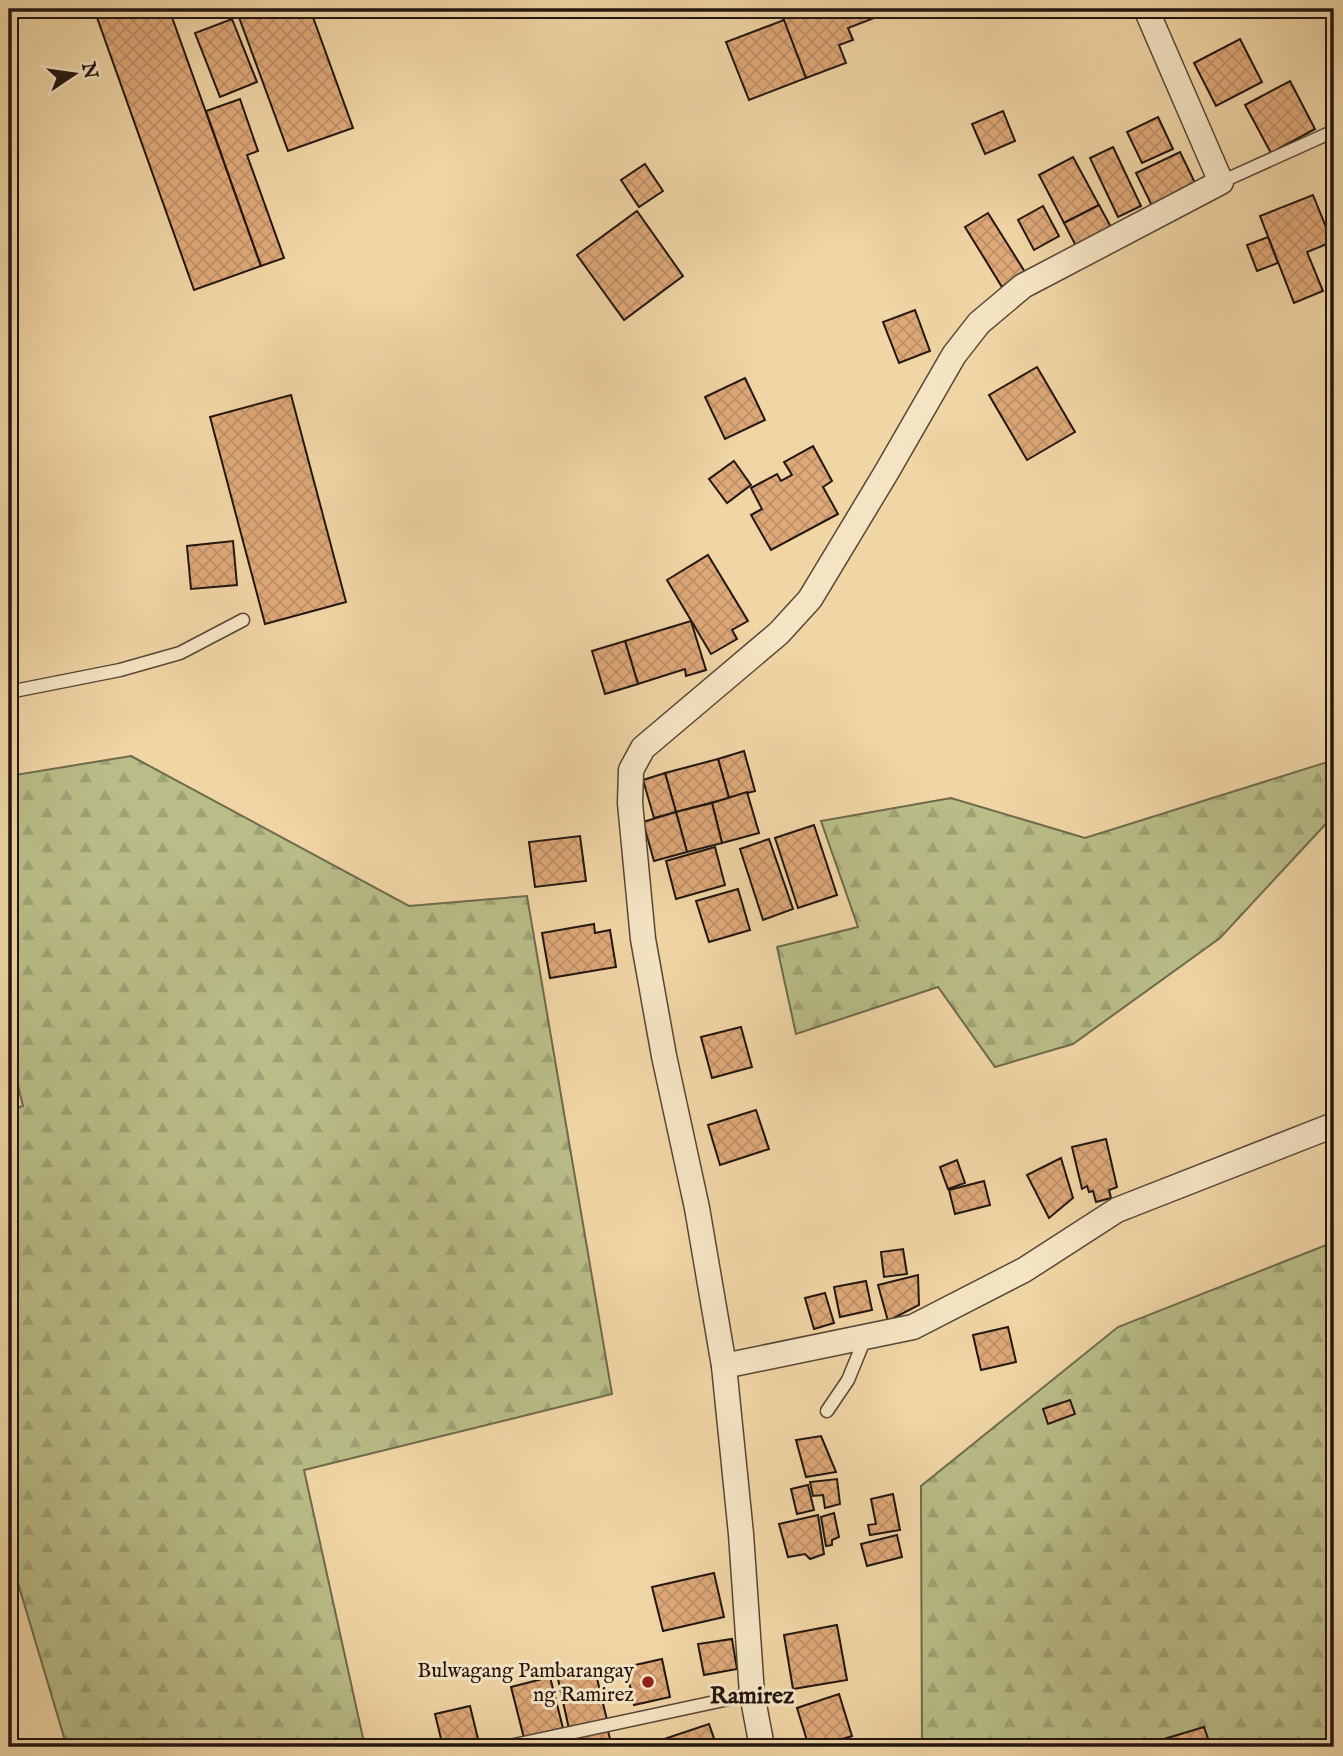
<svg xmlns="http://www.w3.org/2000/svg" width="1343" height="1756" viewBox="0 0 1343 1756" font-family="'IM FELL English',serif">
<defs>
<pattern id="forest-firs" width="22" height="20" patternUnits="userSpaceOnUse" patternTransform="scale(1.75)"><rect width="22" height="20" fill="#b9bd87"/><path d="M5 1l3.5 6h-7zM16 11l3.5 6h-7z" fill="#9fa274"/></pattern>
<pattern id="building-cross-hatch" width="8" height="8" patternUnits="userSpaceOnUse" patternTransform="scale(1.75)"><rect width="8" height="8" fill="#dea878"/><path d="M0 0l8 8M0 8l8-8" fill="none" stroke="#be9067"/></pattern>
</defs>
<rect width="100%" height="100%" fill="#f0d5a5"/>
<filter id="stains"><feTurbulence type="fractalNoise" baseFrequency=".00286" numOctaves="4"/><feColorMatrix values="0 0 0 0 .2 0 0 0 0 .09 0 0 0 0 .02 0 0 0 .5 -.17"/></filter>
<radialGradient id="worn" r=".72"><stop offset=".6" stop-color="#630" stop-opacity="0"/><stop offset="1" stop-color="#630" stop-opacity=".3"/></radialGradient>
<g fill="url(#forest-firs)" stroke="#6e6a4c" stroke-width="2">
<path d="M131,756l278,150 118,-10 85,498 -308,76 61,277h-298l-58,-194v-443l14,-4 -14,-57v-273z"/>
<path d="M1334,760v55l-114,123 -147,106 -78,23 -57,-80 -142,47 -19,-87 81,-20 -37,-106 130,-23 134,40z"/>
<path d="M1334,1242v505h-412l-1,-261 197,-159z"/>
</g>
<g fill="url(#building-cross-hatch)" stroke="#221610" stroke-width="2">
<path d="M94,9h75l92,257 -67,24z"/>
<path d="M236,9h74l43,119 -65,23z"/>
<path d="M779,9h101l2,6 -34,13 5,12 -14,5 7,18 -40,15z"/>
<path d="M232,19l25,63 -37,15 -25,-64z"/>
<path d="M784,20l22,58 -57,22 -23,-58z"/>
<path d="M1240,39l22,43 -46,24 -22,-43z"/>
<path d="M1290,81l25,48 -44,24 -26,-48z"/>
<path d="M240,99l18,52 -11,4 37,103 -23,8 -55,-155z"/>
<path d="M1003,111l12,30 -30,13 -13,-30z"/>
<path d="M1158,117l15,32 -31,14 -15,-31z"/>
<path d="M1113,147l28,59 -23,11 -28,-59z"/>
<path d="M1180,152l17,35 -44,21 -17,-35z"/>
<path d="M1073,157l26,48 -35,18 -25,-48z"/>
<path d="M645,164l18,27 -24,16 -18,-27z"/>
<path d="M1313,195l19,47 -25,10 16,39 -29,12 -34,-87z"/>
<path d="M1099,205l12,22 -35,19 -12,-23z"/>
<path d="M1043,206l16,30 -25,14 -16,-30z"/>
<path d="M637,211l46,65 -59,44 -47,-65z"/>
<path d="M988,213l37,59 -23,15 -37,-60z"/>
<path d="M1268,237l10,26 -21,8 -10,-26z"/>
<path d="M915,310l15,41 -31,12 -16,-41z"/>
<path d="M1037,367l38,65 -48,28 -38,-65z"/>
<path d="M745,378l20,42 -40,19 -20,-42z"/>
<path d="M291,395l55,207 -81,22 -55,-207z"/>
<path d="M813,446l19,35 -9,6 15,27 -67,36 -20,-35 11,-6 -11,-21 26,-14 4,7 11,-6 -8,-13z"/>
<path d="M734,461l17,24 -24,18 -18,-24z"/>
<path d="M233,541l4,44 -46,4 -4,-43z"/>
<path d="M708,555l40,66 -16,9 5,9 -26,15 -44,-74z"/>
<path d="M691,621l15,49 -20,6 -1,-7 -47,15 -13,-43z"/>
<path d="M625,641l13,43 -33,10 -13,-43z"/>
<path d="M744,751l11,40 -26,7 -11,-39z"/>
<path d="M718,759l11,39 -53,14 -11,-39z"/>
<path d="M665,773l11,39 -22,6 -11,-38z"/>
<path d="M747,792l12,41 -37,10 -10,-40z"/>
<path d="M712,803l10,40 -35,9 -11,-40z"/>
<path d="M676,812l11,40 -33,9 -11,-39z"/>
<path d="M814,825l23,70 -39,13 -23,-70z"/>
<path d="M580,836l6,45 -51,6 -6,-45z"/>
<path d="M769,839l24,70 -30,11 -23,-71z"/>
<path d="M715,847l10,38 -49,14 -10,-38z"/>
<path d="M738,889l12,41 -41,12 -13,-41z"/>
<path d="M594,924l1,9 15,-3 6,37 -66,11 -8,-45z"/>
<path d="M741,1027l11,40 -40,11 -11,-41z"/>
<path d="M756,1110l13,39 -49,16 -12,-40z"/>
<path d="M1106,1139l11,48 -8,3 2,8 -15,4 -3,-11 -4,1 -2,-6 -5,3 -10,-42z"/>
<path d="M1061,1158l12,40 -24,20 -22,-43z"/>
<path d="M957,1160l8,23 -17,6 -8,-22z"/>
<path d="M984,1181l6,24 -35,9 -6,-24z"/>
<path d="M903,1249l4,25 -23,3 -3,-25z"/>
<path d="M918,1275l1,30 -31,16 -10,-36z"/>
<path d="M866,1281l6,29 -32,7 -6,-30z"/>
<path d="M825,1293l9,30 -20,6 -9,-31z"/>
<path d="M1008,1327l8,35 -35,8 -8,-35z"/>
<path d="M1070,1400l5,14 -27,10 -5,-15z"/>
<path d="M821,1436l15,36 -30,5 -10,-37z"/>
<path d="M837,1479l3,25 -15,4 -2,-13 -10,1 -3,-14z"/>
<path d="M808,1485l6,25 -17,4 -6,-25z"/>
<path d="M893,1494l7,36 -30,5 -2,-10 8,-1 -5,-25z"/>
<path d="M834,1513l5,24 -7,3v5l-6,1 -5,-29z"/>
<path d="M818,1515l6,39 -14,5 -5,-5 -17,3 -9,-33z"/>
<path d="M897,1535l5,22 -35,9 -6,-22z"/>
<path d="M714,1573l10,44 -61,14 -11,-44z"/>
<path d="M837,1625l10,55 -54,9 -9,-54z"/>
<path d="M732,1639l5,30 -33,6 -6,-31z"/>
<path d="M662,1659l8,38 -36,8 -8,-38z"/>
<path d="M595,1670l12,50 -38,9 -11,-50z"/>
<path d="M550,1677l13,51 -39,10 -13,-51z"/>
<path d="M839,1694l13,42 -35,11h-8l-12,-39z"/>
<path d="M470,1706l9,37 -21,4h-15l-8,-33z"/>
<path d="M709,1724l8,23h-70l-1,-2z"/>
<path d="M607,1727l5,20h-85z"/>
<path d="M1204,1727l7,20h-45l-2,-8z"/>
</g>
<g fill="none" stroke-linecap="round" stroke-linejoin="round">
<g stroke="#564635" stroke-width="15">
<g id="lane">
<path d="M1221,182l113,-51"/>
<path d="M9,692l111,-22 60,-17 63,-33"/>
<path d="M827,1411l21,-31 18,-44"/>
<path d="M505,1747l247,-53"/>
</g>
</g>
<g stroke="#564635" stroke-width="27">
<g id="street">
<path d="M724,1366l189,-39 111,-57 93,-60 217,-85"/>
<path d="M762,1747l-10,-53 -11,-160 -17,-168 -27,-158 -33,-152 -21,-117 -13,-136 1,-33 12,-22 136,-115 31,-34 76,-126 68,-118 25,-32 44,-37 198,-104 -75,-173"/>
</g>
</g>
<use href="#lane" stroke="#f5e4c4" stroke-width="12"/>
<use href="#street" stroke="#f5e4c4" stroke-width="24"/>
</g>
<circle fill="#8f2418" stroke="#f5e4c4" stroke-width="2.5" cx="648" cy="1682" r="7"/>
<g text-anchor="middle" stroke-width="6" stroke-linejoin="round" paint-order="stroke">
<g font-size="21" fill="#221610" stroke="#f5e4c4" text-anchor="end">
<text x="634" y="1677">Bulwagang Pambarangay<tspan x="634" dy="24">ng Ramirez</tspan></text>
</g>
<g font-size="24" font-weight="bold" fill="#221610" stroke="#f5e4c4">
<text x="752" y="1703">Ramirez</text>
</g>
</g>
<rect width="1343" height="1756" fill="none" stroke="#f0d5a5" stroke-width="35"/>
<rect x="10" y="10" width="1322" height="1735" fill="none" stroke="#221610" stroke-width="3.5"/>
<rect x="18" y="18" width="1308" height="1721" fill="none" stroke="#221610" stroke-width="2"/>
<g transform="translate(74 74) rotate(77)" stroke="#f5e4c4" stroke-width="5" paint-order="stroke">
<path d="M0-5L12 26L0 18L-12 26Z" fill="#221610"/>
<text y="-10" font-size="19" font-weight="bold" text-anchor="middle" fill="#221610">N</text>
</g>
<rect width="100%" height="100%" filter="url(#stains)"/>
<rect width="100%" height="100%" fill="url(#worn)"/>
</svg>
